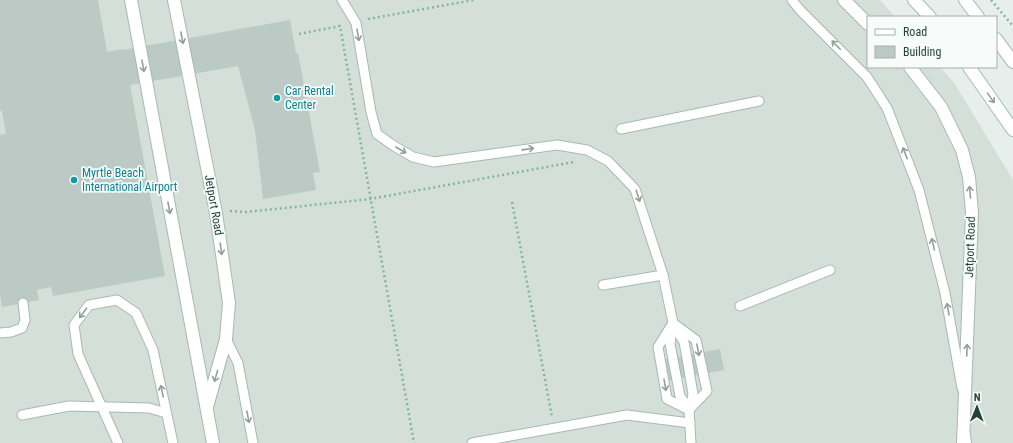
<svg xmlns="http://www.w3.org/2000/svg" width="1013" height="443" viewBox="0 0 1013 443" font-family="'Roboto Condensed',sans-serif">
<rect width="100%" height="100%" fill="#e6efeb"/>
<path fill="#d4dfda" d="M0,0h880l15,17h-27v50h72l15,17 58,96v263h-1013z"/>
<g fill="#bbcac4">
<path d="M0,0h98l9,52 16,-3v1l167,-30 6,34 2,-1 22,119 -7,1 3,17 -53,9 -8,-69 -17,-64 -108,19 35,191 -112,20 -2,-9 -14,3 2,10 -37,7 -2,-12v-160l6,-1 -4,-23h-2z"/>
<path d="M720,349l4,21 -63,12 -4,-21z"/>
</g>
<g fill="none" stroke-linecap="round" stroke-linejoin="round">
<g stroke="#a8b8b2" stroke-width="11">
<g id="lane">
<path d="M342,0l14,23 15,89 6,22 17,12 19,11 21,5 123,-17 30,5 21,11 27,28 28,86 10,48 -3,21 10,52 9,14 2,33"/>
<path d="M792,0l8,10 67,67 20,31 32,82 26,103 17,95"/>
<path d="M621,129l138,-28"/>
<path d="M603,285l60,-10"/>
<path d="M740,306l90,-36"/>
<path d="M673,323l23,17 11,51 -18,19"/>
<path d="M671,326l-13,21 9,52 20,10"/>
<path d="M674,326l10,16 4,22 5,30 -3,15"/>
<path d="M0,333l11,-1 11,-4 3,-8 -2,-17"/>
<path d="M226,339l12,24 15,80"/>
<path d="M22,415l47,-9 80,2 17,5"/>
<path d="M118,443l-40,-89 -4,-29 15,-20 28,-5 19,13 17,37 20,93"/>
<path d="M472,443l155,-28 63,8"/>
</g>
</g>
<g stroke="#a8b8b2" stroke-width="14">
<g id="street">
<path d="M131,0l82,443"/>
<path d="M174,0l42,213 13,90 -3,36 -19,68"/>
<path d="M844,0l24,24"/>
<path d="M910,67l31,40 21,43 7,27 3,36 -9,230"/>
</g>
</g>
<g stroke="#a4bbb3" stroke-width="14">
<g id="secondary">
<path d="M914,0l16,17"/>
<path d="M965,0l13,17"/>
<path d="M996,39l17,23"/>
<path d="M969,67l44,63"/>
<path d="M964,435l1,8"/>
</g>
</g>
<g stroke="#86b3a5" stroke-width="2.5" stroke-dasharray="2 3" stroke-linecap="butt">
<path d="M991,0l22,26"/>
<path d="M368,19l106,-19"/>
<path d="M299,34l41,-8 74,417"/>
<path d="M512,202l40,215"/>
<path d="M230,211l16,1 124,-13 204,-37"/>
</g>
<use href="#lane" stroke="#fff" stroke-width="9"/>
<use href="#street" stroke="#fff" stroke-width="12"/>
<use href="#secondary" stroke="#fff" stroke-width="12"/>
</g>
<defs><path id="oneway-shaft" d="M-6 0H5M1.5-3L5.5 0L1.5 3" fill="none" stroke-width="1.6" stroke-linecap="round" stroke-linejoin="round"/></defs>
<g stroke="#92a09c">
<use href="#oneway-shaft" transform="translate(358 35) rotate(80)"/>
<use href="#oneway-shaft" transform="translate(182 38) rotate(79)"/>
<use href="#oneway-shaft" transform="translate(836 45) rotate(-135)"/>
<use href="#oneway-shaft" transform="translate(143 66) rotate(80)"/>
<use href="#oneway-shaft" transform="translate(991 98) rotate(55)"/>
<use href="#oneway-shaft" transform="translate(528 149) rotate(-8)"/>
<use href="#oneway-shaft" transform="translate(401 150) rotate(30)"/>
<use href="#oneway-shaft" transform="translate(905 153) rotate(-111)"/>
<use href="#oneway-shaft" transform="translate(970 192) rotate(-95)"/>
<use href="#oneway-shaft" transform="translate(638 196) rotate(72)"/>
<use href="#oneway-shaft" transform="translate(169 208) rotate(80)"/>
<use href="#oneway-shaft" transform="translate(933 244) rotate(-104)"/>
<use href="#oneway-shaft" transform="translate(221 249) rotate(82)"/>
<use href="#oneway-shaft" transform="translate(948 309) rotate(-100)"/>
<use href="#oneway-shaft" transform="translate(83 313) rotate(127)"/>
<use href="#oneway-shaft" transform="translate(698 350) rotate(79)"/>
<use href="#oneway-shaft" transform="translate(967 350) rotate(-88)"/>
<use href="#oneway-shaft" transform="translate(216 376) rotate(106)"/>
<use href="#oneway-shaft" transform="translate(665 385) rotate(80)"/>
<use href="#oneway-shaft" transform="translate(162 391) rotate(-102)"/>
<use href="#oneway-shaft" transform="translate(248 417) rotate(79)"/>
</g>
<g fill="#0f9aa8" stroke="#f7fbf9" stroke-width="1.5">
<circle cx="277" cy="98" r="4"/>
<circle cx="74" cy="180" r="4"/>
</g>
<g text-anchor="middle" stroke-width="3.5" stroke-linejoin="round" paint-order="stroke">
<g font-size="12" fill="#0d838f" stroke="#f7fbf9" text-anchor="start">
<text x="285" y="95">Car Rental<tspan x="285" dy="14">Center</tspan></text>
<text x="82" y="177">Myrtle Beach<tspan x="82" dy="14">International Airport</tspan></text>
</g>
<g font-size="12" fill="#24423a" stroke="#f7fbf9">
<text transform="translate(214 205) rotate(80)" y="4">Jetport Road</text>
<text transform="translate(970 247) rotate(-88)" y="4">Jetport Road</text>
</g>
</g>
<rect x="867" y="16" width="130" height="52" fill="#f7fbf9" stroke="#a3b1ad"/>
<rect x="875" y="29" width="20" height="6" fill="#ffffff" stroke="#a3b1ad"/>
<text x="903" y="36" font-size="12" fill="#24423a">Road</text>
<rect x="875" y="46" width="20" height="12" fill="#bbcac4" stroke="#a3b1ad"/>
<text x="903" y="56" font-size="12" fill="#24423a">Building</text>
<g transform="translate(977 407) rotate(1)" stroke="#f7fbf9" stroke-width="3" paint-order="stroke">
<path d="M0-3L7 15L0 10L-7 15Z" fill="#24423a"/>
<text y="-6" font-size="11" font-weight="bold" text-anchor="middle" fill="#24423a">N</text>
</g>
</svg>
